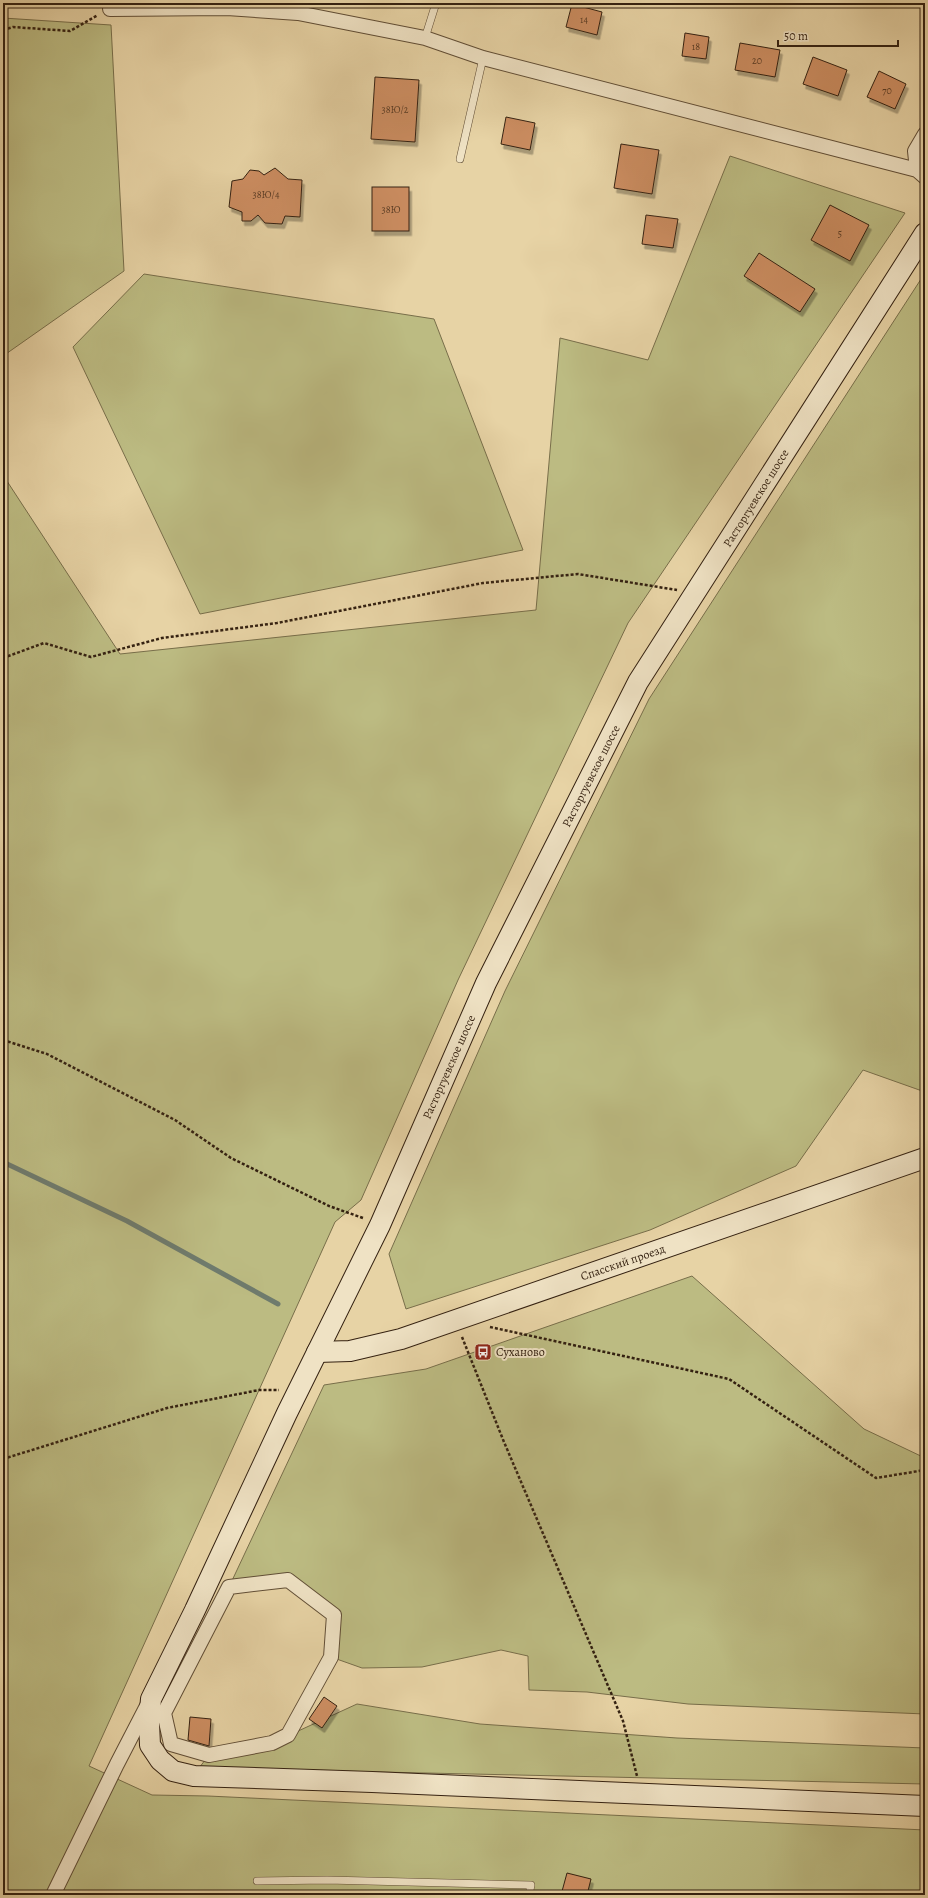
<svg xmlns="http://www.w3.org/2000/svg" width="928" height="1898" viewBox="0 0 928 1898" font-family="Alegreya,serif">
<defs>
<filter id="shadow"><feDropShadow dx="2.5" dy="4.5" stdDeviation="0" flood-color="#0004"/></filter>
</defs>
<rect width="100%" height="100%" fill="#e7d3a5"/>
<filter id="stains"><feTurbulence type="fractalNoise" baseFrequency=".005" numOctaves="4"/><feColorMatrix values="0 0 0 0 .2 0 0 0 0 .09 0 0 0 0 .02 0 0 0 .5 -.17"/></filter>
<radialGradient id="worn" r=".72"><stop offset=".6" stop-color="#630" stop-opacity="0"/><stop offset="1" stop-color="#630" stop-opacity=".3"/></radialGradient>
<g fill="#bcbb82" stroke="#786e4a">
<path d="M3,18l108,7 13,246 -121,85z"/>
<path d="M730,156l175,57 -277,410 -170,357 -97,220 -26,22 -246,544 63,29 56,1 717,34v65h-922v-1420l117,179 416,-44 24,-272 88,22z"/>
<path d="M144,274l290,45 89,231 -323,64 -127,-267z"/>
<path d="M923,276l2,5v811l-62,-22 -67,96 -146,64 -244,79 -17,-55 116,-263 144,-292z"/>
<path d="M692,1276l172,153 61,29v256l-237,-10 -101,-12 -58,-2 -1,-34 -27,-6 -79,17 -60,1 -31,-11 3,-42 -46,-35 -59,7 95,-202 102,-16z"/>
<path d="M357,1704l123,20 197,14 248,10v36l-726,-16 10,-13 63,-12z"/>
</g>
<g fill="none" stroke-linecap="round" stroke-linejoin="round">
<path stroke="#6f7b6d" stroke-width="5" d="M3,1162l124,59 151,83"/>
</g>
<g fill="#cd8e62" stroke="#342111" filter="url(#shadow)">
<path d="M572,4l30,8 -5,23 -31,-8z"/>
<path d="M685,33l24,4 -3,22 -24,-3z"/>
<path d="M740,43l40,7 -5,27 -40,-7z"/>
<path d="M813,57l34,13 -9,26 -35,-12z"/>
<path d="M879,71l27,13 -11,25 -28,-12z"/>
<path d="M375,77l44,3 -4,62 -44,-3z"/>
<path d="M506,117l29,6 -5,27 -29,-6z"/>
<path d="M621,144l38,6 -7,44 -38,-6z"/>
<path d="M275,168l13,11 14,1 -2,37 -15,-1 -3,8 -17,-1 -7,-8 -7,6h-9v-9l-13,-5 3,-26 11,-2 7,-9 9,1 5,4z"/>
<rect x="372" y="187" width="37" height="44"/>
<path d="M830,205l39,20 -19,36 -39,-21z"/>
<path d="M646,215l32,4 -5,29 -31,-4z"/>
<path d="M759,253l56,36 -15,23 -56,-36z"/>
<path d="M324,1697l13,9 -15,22 -13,-9z"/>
<path d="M190,1717l21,2 -2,27 -21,-6z"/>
<path d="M567,1873l24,6 -4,16h-26z"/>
</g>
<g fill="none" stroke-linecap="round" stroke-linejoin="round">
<g stroke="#614e36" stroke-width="8">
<g id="lane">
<path d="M425,38l11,-35"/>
<path d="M460,159l23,-101"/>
<path d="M257,1881l70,-1 204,5 -2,10"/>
</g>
</g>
<g stroke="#614e36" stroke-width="16">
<g id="street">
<path d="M110,9l117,-1 71,5 127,25 58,20 434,112 8,7"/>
<path d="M917,170l-2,-19 10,-17"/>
<path d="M288,1580l46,35 -3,42 -43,78 -16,8 -63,12 -38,-11 -7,-31 65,-126z"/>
<path d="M53,1895l64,-131 30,-58"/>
</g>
</g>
<g stroke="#342111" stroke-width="22">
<g id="secondary">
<path d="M925,233l-287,449 -152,301 -106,242 -93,188 -92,197 -44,89 -2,24 1,22 10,15 13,11 21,5 178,6 553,24"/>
<path id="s1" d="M317,1352l33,-1 51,-12 524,-181"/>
</g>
</g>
<g stroke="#342111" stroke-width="2.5" stroke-dasharray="3 2" stroke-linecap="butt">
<path d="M3,30l10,-3 57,4 28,-16"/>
<path d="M3,658l41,-15 47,14 71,-19 115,-15 206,-40 95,-9 99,16"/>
<path d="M3,1040l44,14 128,66 56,38 98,48 34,12"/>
<path d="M490,1327l239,52 147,99 49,-8"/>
<path d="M462,1337l42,105 119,279 14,55"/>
<path d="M3,1459l164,-51 92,-18h20"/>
</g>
<use href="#lane" stroke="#efe2c4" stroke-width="7"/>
<use href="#street" stroke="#efe2c4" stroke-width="14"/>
<use href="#secondary" stroke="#efe2c4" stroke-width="20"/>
</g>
<defs>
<g id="bus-square" transform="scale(0.9)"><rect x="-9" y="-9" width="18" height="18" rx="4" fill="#8f2418" stroke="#efe2c4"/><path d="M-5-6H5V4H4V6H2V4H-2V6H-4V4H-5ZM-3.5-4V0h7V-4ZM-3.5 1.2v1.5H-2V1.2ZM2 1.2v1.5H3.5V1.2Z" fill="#fff"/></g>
</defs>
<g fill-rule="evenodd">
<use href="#bus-square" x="483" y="1352"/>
</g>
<g text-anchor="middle" stroke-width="4" stroke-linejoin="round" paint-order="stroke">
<g font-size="10" fill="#5a3c25">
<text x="584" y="23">14</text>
<text x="696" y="50">18</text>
<text x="757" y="64">20</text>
<text x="887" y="94">70</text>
<text x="395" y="113">38Ю/2</text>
<text x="266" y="198">38Ю/4</text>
<text x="391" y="213">38Ю</text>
<text x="840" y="237">5</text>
</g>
<g font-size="12" fill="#342111" stroke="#efe2c4">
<text transform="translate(756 498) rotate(-58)" y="4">Расторгуевское шоссе</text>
<text transform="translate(591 776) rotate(-63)" y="4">Расторгуевское шоссе</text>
<text transform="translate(449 1067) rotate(-66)" y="4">Расторгуевское шоссе</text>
<text dy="4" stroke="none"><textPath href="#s1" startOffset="320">Спасский проезд</textPath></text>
</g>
<g font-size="12" fill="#342111" stroke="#efe2c4" text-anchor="start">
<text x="496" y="1356">Суханово</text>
</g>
</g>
<rect width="928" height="1898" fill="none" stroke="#e7d3a5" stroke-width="16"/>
<rect x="4" y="4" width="920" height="1890" fill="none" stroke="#342111" stroke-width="2"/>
<rect x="8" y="8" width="912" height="1882" fill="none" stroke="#342111"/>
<path d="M778 40v6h120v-6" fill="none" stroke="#342111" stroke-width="2"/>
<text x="784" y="40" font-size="12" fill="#342111" stroke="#efe2c4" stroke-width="3" paint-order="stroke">50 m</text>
<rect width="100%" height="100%" filter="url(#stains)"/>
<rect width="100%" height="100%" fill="url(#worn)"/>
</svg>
